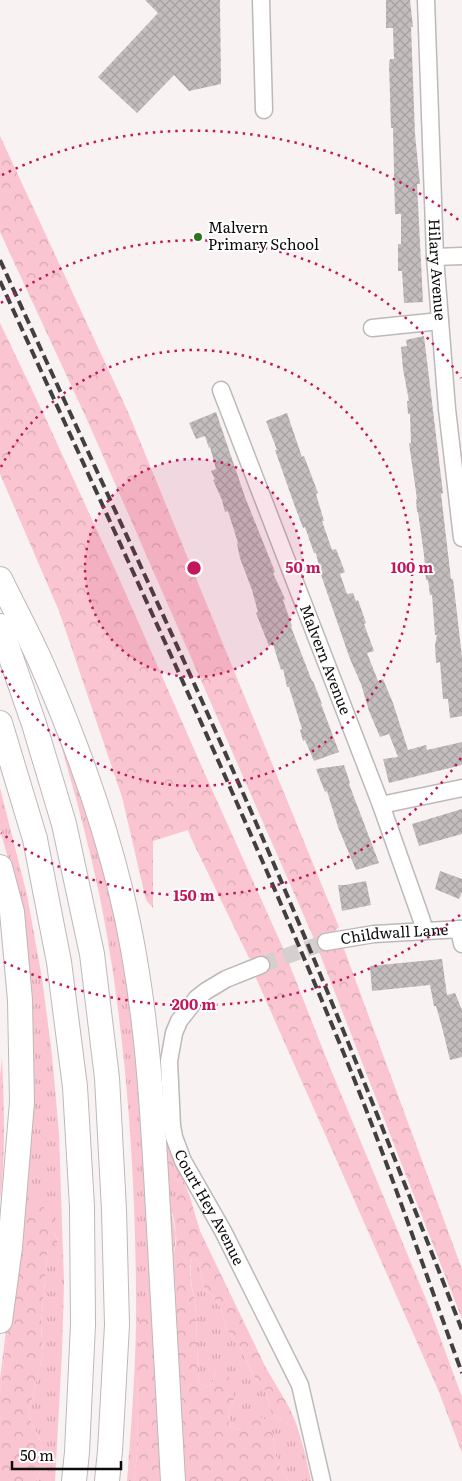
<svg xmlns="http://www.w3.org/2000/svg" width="462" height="1481" viewBox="0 0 462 1481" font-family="Literata,serif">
<defs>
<pattern id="grass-tufts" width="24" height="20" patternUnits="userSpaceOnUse" patternTransform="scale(1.25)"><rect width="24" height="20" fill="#fac5d0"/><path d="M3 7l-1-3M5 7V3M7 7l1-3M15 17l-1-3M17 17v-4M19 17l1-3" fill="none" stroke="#d5a8b1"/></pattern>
<pattern id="forest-crowns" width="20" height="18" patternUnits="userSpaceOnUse" patternTransform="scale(1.25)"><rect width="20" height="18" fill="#fac5d0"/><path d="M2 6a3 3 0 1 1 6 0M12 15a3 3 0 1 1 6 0" fill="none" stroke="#d5a8b1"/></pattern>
<pattern id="building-cross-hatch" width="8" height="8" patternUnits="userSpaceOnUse" patternTransform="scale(1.25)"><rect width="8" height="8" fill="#c3bdbe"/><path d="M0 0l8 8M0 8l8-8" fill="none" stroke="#a6a1a2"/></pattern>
</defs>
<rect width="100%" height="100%" fill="#f8f2f3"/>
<g fill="url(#grass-tufts)">
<path d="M55,725l26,64 39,140 18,131 26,421h-3l-4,-87 -19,-19 -1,34 1,36 -4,36h-7c5,-64 10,-128 9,-192 -1,-116 -9,-233 -28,-348 -12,-73 -32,-145 -53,-216z"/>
<path d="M0,788l27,107 15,83 10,77 7,78 5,150 -2,69 -7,129h-19l6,-13 -1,-26 -13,-27 15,-61 -2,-31 7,-74 10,-8 -5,-10 -39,53 -14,108v-13l14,-113 -4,-401 -10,-35z"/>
<path d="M166,1173l8,6 10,3 5,12 -6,-4 -11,25 4,19 -2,20 5,137 6,90h-2z"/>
<path d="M192,1258l6,3 6,27 8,7 9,13 5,21 14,18 13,28 13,16 5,22 21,14 4,-4 9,30 6,28h-22l-12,-19 -4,-26 -26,-12 -9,6 -8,-4 -2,-13 6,-14 -18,-27 -4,12 -6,3 -7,-5c-3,-26 -1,-52 -4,-78 -2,-16 -7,-30 -3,-46z"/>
</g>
<g fill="url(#forest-crowns)">
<path d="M0,136l128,276 211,515 -8,8 3,12 10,2 118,320v50l-148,-380 -225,-515 -89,-192z"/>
<path d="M0,323l45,94 73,159 87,198 78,174 46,117 97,234 36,98v56l-23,-61 -183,-414 6,-10 -5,-8 -8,-2 -58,-120 -3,-8 -35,11v67l-7,-8 -24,-103 -63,-186 -59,-137z"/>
<path d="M2,1057c2,49 4,97 -2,145v-125z"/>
<path d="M165,1130l5,22 14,30 -10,-3 -8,-5z"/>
<path d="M183,1190l6,4 11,37 66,137 23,39 7,16 -4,4 -21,-14 -5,-22 -13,-16 -13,-28 -14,-18 -5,-21 -9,-13 -8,-7 -6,-27 -6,-3c-5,15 1,31 3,46 3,26 1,52 4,78l7,5 6,-3 4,-12h9l8,10 1,17 -6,14 2,13 8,4 19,-15 11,6 5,15 4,26 12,19h-104l-6,-90 -5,-137c1,-6 3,-14 2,-20 -1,-20 -11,-26 7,-44z"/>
<path d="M25,1196l14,6 15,17 -1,12 5,11 -10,7 -7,74 2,31 -15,61 13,27 1,26 -6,13h-36v-89z"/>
<path d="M152,1302l9,179h-27l4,-36 -1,-36 3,-98 4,-8z"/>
</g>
<g fill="url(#building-cross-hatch)">
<path d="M145,0h75l1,84 -32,7 -15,-16 -37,38 -39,-36 60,-64z"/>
<path d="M386,0h24l3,27h-2l4,107 5,50h-3l6,118 -19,1 -2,-32h-4v-27h3v-30h-6l-2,-86h-2l-2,-64 1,-5h4l-1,-31h-7z"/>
<path d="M424,336l19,157 -2,1 10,85h2l9,78v59l-12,2 -2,-19h-5l-3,-37 -4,1 -1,-18 2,-10h-2l-3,-40h-2l-2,-15h-2l-2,-25 -6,-43h-1l-1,-13h1l-8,-56h2l-1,-29h-2l-1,-13h2l-6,-32 -2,-22 6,-1 -1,-6z"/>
<path d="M216,412l29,85 30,75 -2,1 12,26 -2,1 9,26 -1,1 21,54h1l9,23h-1l18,48 -25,9 -9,-21 -2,1 -3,-11 2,-1 -13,-42h-2l-4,-18 -2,1 -8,-26 -4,2 -13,-33 2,-1 -6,-22 -12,-32 -3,-14 1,-1 -10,-32 -3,1 -3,-12 -9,-20 2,-1 -4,-8 5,-2 -6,-22 -1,1 -4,-12 -9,3 -7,-16z"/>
<path d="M287,413l15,44 2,-1 14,37 -2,1 8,27h-2l10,29 4,-1 9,23 -5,2 7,20 6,-1 3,8 2,-1 8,23 -2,1 10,27 -7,2 11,28 5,-2 10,24 15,47 18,-5 1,5 35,-8v23l-73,18 -6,-24 15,-2 -9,-23 -9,3 -11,-26 -8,-27 -11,-25 -29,-84 -5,-22h-2l-9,-26 -2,1 -9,-24 -19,-54h2l-11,-29z"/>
<path d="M344,765l6,18 -1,1 30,79 -23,7 -18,-43 -11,-36 -2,1 -9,-23z"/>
<path d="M462,809v25l-43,12 -7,-22z"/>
<path d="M440,871l22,8v13l-3,7 -24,-10z"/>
<path d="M366,881l5,24 -29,6 -4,-26h7z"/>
<path d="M442,959l5,36 8,-2 7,17v47l-12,3 -8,-33 -6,-21h-2l-4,-21 -58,6 -2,-25z"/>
</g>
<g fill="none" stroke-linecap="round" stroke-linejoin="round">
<path stroke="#d5cfd0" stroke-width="16" stroke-dasharray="16 8" stroke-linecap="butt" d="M261,965l65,-23"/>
<g stroke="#beb8b9" stroke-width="19">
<g id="minor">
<path d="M261,0l3,110"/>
<path id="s1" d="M426,0l9,257 12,152 15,129"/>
<path d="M435,257l27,-1"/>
<path d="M372,328l68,-7"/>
<path id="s2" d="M221,390l160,415 40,113 4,13"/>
<path d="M381,805l81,-17"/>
<path d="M459,929l3,15"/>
<path id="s3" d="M326,942l48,-8 88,-5"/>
<path id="s4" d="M261,965l-35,14 -20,12 -9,7 -18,23 -5,12 -5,28 3,65 2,11 9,24 40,70 77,154 22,96"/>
</g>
</g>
<g stroke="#beb8b9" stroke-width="26">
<g id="highway">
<path d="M0,579c14,29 30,58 43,88 32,73 59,147 78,225 27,110 32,225 38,337 4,84 9,168 14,252"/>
<path d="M0,626l34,98 30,100 28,130 15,124 7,132 3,115 -7,126 -3,30"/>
<path d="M0,723l35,116 24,123 16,125 7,120 1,117 -6,128 -3,29"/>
<path d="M0,867l12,45 8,88 2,102 -12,145 -10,74"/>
</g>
</g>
<use href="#minor" stroke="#fff" stroke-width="16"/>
<use href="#highway" stroke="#fff" stroke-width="24"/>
<g stroke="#423f40" stroke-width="4" stroke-dasharray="10 5" stroke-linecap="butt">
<path d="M0,260c77,169 156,337 231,506 83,186 157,375 231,564"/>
<path d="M0,281c117,257 237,512 344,773 43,105 79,213 118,319"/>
</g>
</g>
<circle cx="194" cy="568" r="109" fill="#c2185b" fill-opacity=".12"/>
<g fill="none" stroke="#c2185b" stroke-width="2.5" stroke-dasharray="2.5 5">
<circle cx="194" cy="568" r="109"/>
<path d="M1 467A218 218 0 1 1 1 669"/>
<path d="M461 758A328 328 0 0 1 1 833M1 303A328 328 0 0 1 461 378"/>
<path d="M460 915A437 437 0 0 1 2 961M2 175A437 437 0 0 1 460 221"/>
</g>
<circle fill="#2b761c" stroke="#fff" stroke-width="2" cx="198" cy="237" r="5"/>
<g text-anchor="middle" stroke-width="4" stroke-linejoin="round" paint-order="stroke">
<g font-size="15" fill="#0d0b0c" stroke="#fff" text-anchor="start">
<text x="208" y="233">Malvern<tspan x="208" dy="17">Primary School</tspan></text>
</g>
<g font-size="15" fill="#0d0b0c" stroke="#fff">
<text dy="5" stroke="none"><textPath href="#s1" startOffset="270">Hilary Avenue</textPath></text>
<text dy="5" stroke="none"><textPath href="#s2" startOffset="289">Malvern Avenue</textPath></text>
<text dy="5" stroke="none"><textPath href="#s3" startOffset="69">Childwall Lane</textPath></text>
<text dy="5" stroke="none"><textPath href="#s4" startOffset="298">Court Hey Avenue</textPath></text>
</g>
</g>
<circle cx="194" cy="568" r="8" fill="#c2185b" stroke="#fff" stroke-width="2.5"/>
<g font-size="15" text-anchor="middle" font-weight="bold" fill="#c2185b" stroke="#fff" stroke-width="4" stroke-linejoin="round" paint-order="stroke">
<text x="303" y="573">50 m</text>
<text x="412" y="573">100 m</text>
<text x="194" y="901">150 m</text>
<text x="194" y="1010">200 m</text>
</g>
<path d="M12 1461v8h109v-8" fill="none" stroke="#0d0b0c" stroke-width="2.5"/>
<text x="20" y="1461" font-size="15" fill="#0d0b0c" stroke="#ffffff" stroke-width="4" paint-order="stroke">50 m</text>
</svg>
